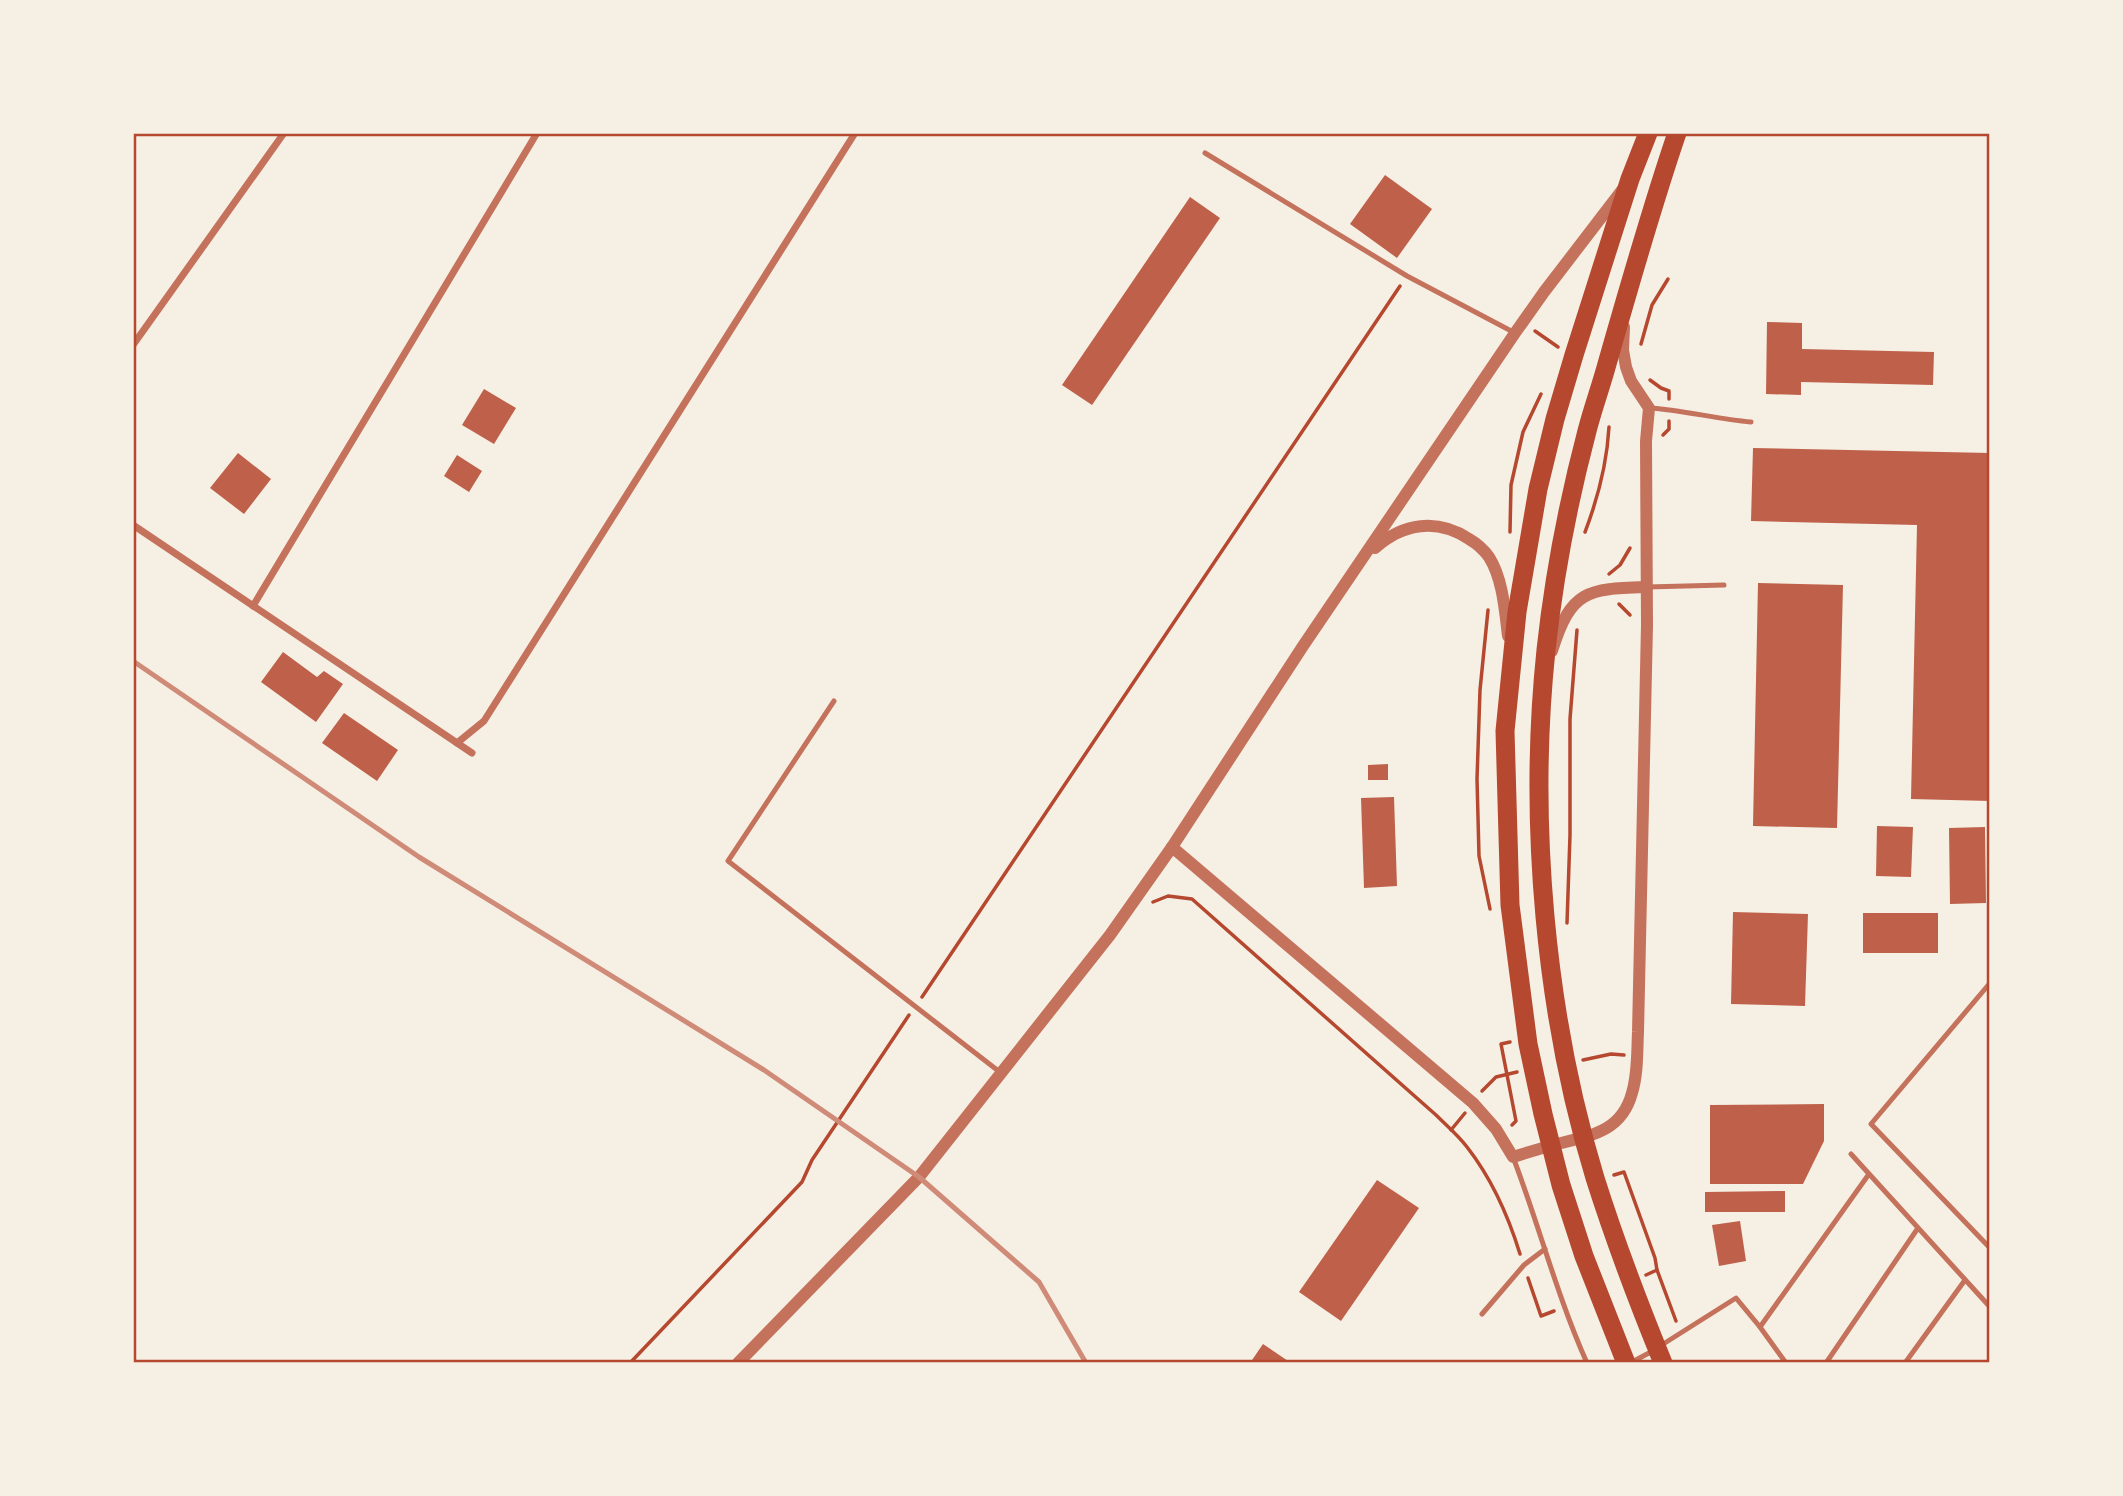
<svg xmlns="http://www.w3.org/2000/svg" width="2123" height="1496" viewBox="0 0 2123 1496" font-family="'DM Sans',sans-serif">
<rect width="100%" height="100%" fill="#f6efe4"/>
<g fill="#bf614a">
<path d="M1385,175l47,34 -35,49 -47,-34z"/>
<path d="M1190,197l30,21 -128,187 -30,-20z"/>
<path d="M1767,322l35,1v26l132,3 -1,33 -132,-3v13l-35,-1z"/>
<path d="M484,389l32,19 -22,36 -32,-19z"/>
<path d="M1753,448l237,5v348l-79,-2 6,-274 -166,-4z"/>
<path d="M238,453l33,26 -27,35 -34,-26z"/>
<path d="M457,455l25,16 -13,21 -25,-16z"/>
<path d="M1758,583l85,2 -6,243 -84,-2z"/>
<path d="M283,652l34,25 7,-6 19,13 -27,38 -55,-40z"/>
<path d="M344,713l54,37 -21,31 -55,-38z"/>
<path d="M1388,764v16h-20v-15z"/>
<path d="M1394,797l3,89 -33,2 -3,-90z"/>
<path d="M1877,826l36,1 -2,50 -35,-1z"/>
<path d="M1985,827l1,76 -36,1 -1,-76z"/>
<path d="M1733,912l75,2 -3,92 -74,-2z"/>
<rect x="1863" y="913" width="75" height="40"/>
<path d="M1824,1104v37l-21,43h-93v-79z"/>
<path d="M1377,1180l42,28 -78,113 -42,-29z"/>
<path d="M1785,1191v21h-80v-20z"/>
<path d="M1740,1221l6,40 -27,5 -7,-41z"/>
<path d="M1263,1344l28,19h-41z"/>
</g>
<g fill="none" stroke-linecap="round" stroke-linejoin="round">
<g stroke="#b5482f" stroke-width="3.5">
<path d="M1535,331l23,16"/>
<path d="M1641,344l11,-39 16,-26"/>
<path d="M1650,380l11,8 8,3v8"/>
<path d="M1663,435l6,-6v-8"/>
<path d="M1510,532l1,-47 12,-53 18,-38"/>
<path d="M1585,532c13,-34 22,-69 24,-105"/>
<path d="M1609,574l11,-9 10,-17"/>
<path d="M1619,604l11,11"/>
<path d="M1488,610l-8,80 -3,89 2,77 11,53"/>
<path d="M1153,902l15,-6 24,3 244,216c10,10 22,20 31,32 25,32 41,68 53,107"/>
<path d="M1567,923l3,-88v-116l7,-89"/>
<path d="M922,997l478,-711"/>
<path d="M1510,1042l-9,2 15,77 -4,4"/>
<path d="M1583,1060l28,-6 13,1"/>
<path d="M1482,1091l14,-14 21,-5"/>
<path d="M1451,1130l14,-17"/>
<path d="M1614,1175l10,-3 31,86 2,12 19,51"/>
<path d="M1646,1275l11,-5"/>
<path d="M1528,1278l13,38 13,-5"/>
<path d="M630,1363l172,-181 10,-22 97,-145"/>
</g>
<g stroke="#c5725c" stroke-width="5">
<path d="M1205,153l202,123 108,57"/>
<path d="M1649,408c34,2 67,11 102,14"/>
<path d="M1647,587l77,-2"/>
<path d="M834,701l-106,160 273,212"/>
<path d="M1990,983l-119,141 119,124"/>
<path d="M1851,1154l139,153"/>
<path d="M1513,1157c26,68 44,139 74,206"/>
<path d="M1482,1314l42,-49 21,-16"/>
<path d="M1630,1363l19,-10 87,-55 24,29"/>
<path d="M1786,1363l-26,-36 109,-153"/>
<path d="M1826,1363l92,-135"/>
<path d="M1905,1363l60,-83"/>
</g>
<g stroke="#c5725c" stroke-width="7">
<path d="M133,345l151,-212"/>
<path d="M133,525l339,228"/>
<path d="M253,606l284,-473"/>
<path d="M457,743l27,-22 371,-588"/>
</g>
<g stroke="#c5725c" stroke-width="12">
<path d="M1375,548c28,-25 62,-30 94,-9 7,4 15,11 20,18 14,22 16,55 19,79"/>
<path d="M1552,651c19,-62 36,-62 95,-64"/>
<path d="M1172,847l301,256 23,26 17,28c16,-5 32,-10 48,-14 33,-8 61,-13 71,-50 6,-20 5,-41 6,-61l9,-407 -1,-184 3,-33 -18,-27 -5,-14 -3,-17 1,-23"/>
<path d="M738,1363l181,-186 191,-242 62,-88 131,-201 212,-313 29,-41 79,-103"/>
</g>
<g stroke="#b5482f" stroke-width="19">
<path d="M1626,1363l-42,-107 -23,-71 -18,-71 -15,-70 -18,-139 -5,-174 12,-119 21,-123 17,-70 19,-64 56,-176 18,-46"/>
<path d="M1663,1363c-25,-61 -48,-122 -68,-185 -50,-164 -67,-357 -49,-528 8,-74 22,-147 41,-219 6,-23 14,-45 20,-67 22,-77 44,-155 70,-231"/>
</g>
<path stroke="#cf8b77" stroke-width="5" d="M133,661l286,196 345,213 155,107 120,105 47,81"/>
</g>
<rect width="2123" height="1496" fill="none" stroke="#f6efe4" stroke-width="270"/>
<rect x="135" y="135" width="1853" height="1226" fill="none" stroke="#b5482f" stroke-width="2.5"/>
</svg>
